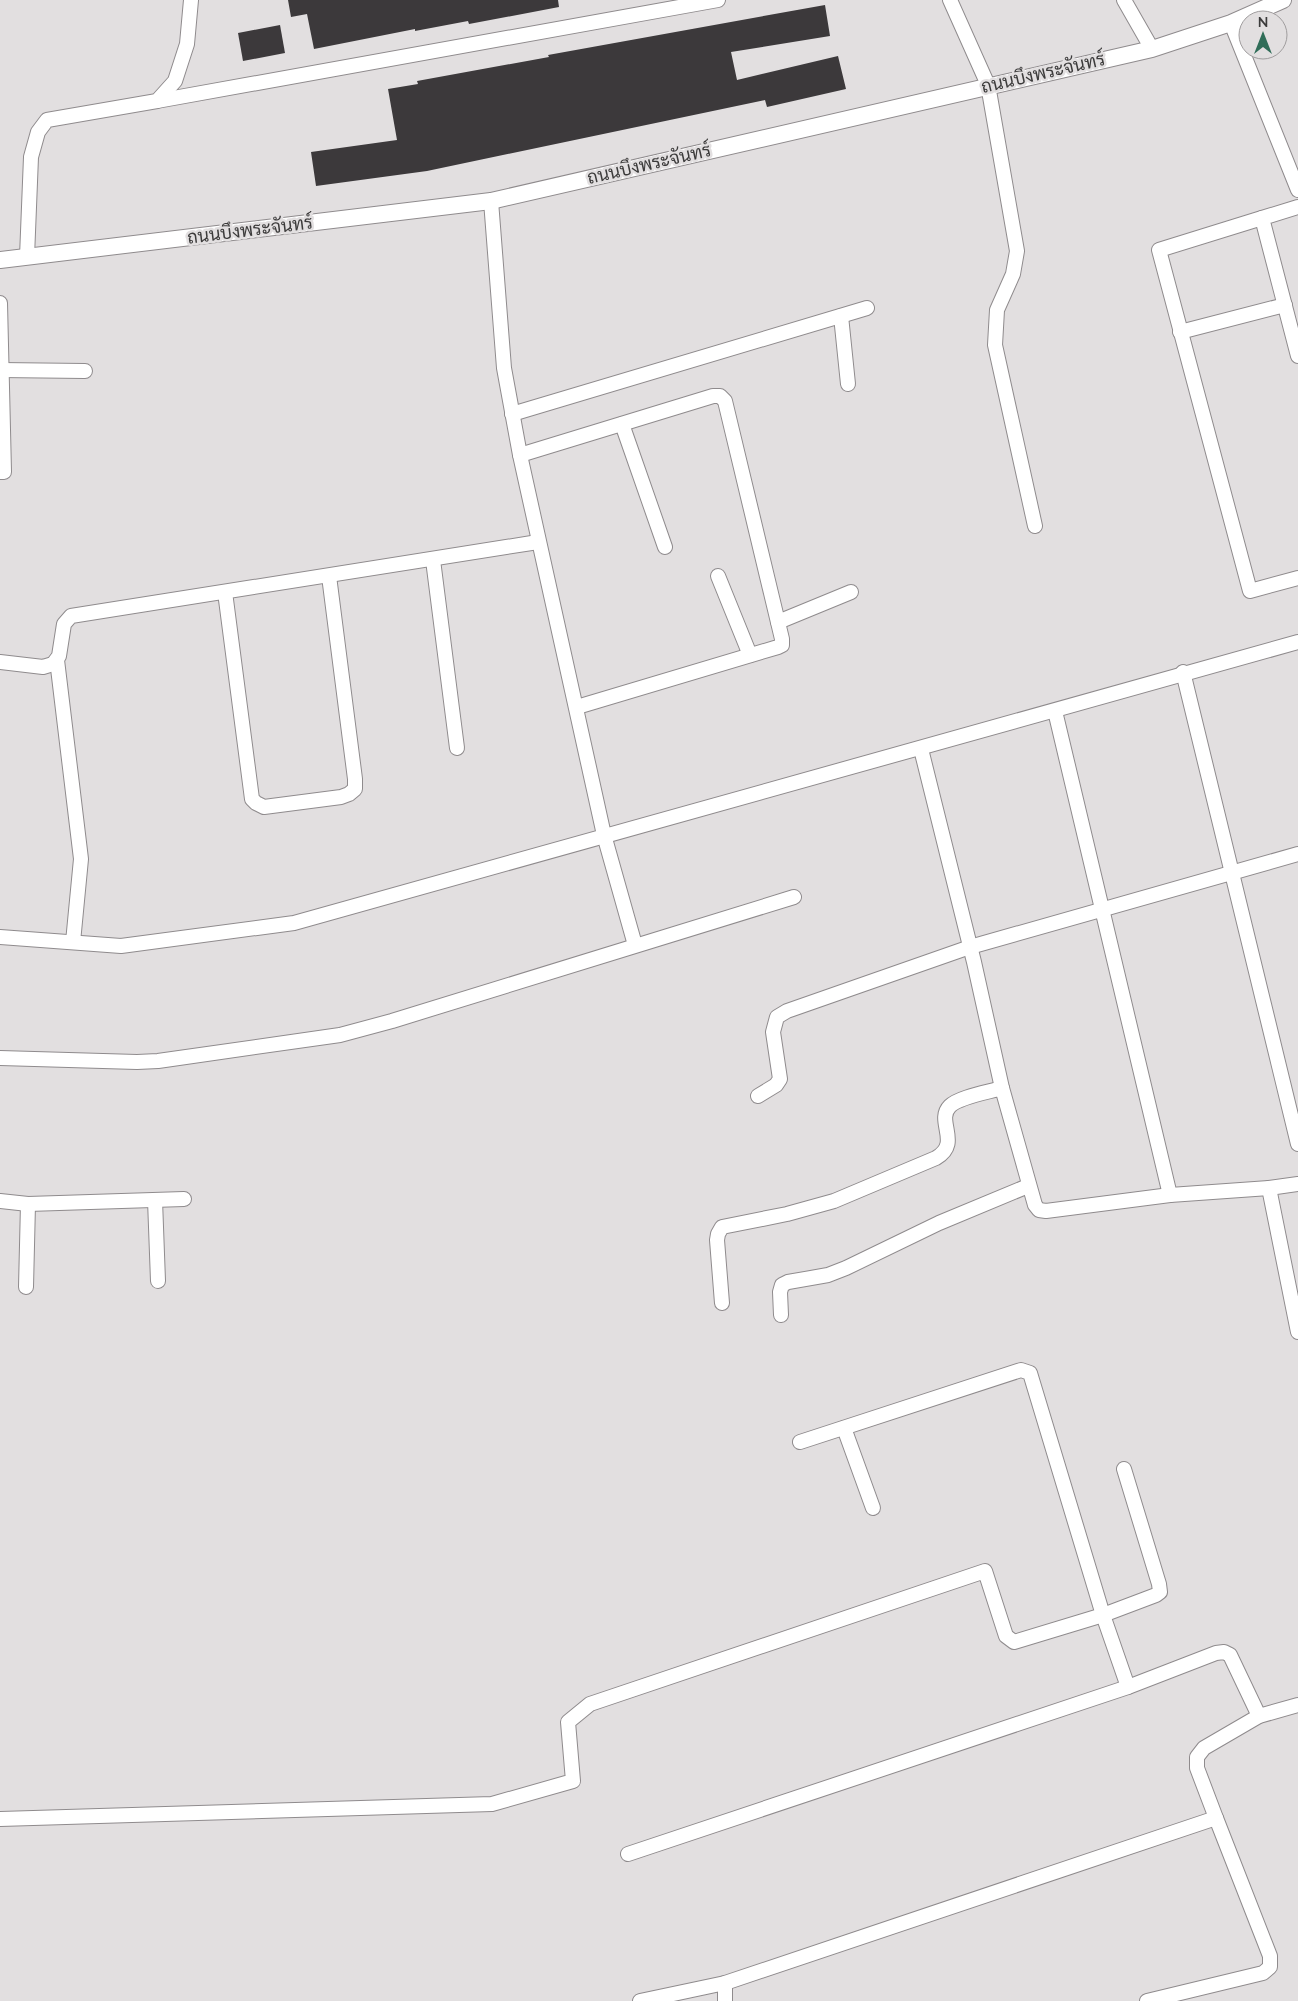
<svg xmlns="http://www.w3.org/2000/svg" width="1298" height="2001" viewBox="0 0 1298 2001" font-family="Mulish,Sarabun,sans-serif">
<rect width="100%" height="100%" fill="#e2dfe0"/>
<g fill="#3c393b">
<path d="M288,0h270l1,7 -90,17 -1,-3 -53,10v-2l-101,20 -7,-35 -16,3z"/>
<path d="M825,5l5,31 -99,16 6,28 101,-24 8,33 -79,18 -2,-7 -338,71 -111,15 -5,-34 86,-12 -9,-51 30,-5 -1,-3 132,-24 -1,-2z"/>
<path d="M280,25l5,28 -42,8 -5,-28z"/>
</g>
<g fill="none" stroke-linecap="round" stroke-linejoin="round">
<g stroke="#8f8b8d" stroke-width="16">
<g id="minor">
<path d="M950,0l38,85 29,166 -4,23 -16,36 -2,35 40,181"/>
<path d="M1124,0l28,49"/>
<path d="M1231,23l67,167"/>
<path d="M157,101l561,-101"/>
<path d="M491,201l13,167 16,87 84,380 31,110"/>
<path d="M1298,207l-36,11 36,138"/>
<path d="M1262,218l-103,32 91,341 48,-13"/>
<path d="M27,257l4,-100 7,-25 9,-12 110,-19 18,-20 12,-37 4,-44"/>
<path d="M0,303l4,169h-4"/>
<path d="M841,316l7,68"/>
<path d="M1180,332l105,-27"/>
<path d="M0,370l85,1"/>
<path d="M512,414l355,-106"/>
<path d="M622,424l43,123"/>
<path d="M520,455l193,-59h7l5,5 57,238v6l-4,2 -201,60"/>
<path d="M433,560l24,188"/>
<path d="M718,576l32,79"/>
<path d="M225,592l27,207 4,4 8,4 77,-10 8,-3 6,-5v-10l-26,-203"/>
<path d="M778,622l73,-30"/>
<path d="M57,660l24,199 -8,83"/>
<path d="M0,662l43,5 10,-3 6,-8 5,-32 7,-8 467,-74"/>
<path d="M1183,672l115,472"/>
<path d="M1055,711l115,484"/>
<path d="M921,749l53,213 28,126 33,117 4,5 7,1 124,-16 99,-7"/>
<path d="M0,937l121,9 173,-23 1004,-281"/>
<path d="M0,1058l137,4 21,-1 182,-26 52,-14 402,-124"/>
<path d="M758,1096l18,-11 4,-6 -7,-47 4,-15 10,-6 183,-64 328,-93"/>
<path d="M1298,1184l-29,4 29,144"/>
<path d="M155,1200l3,81"/>
<path d="M0,1201l28,3 156,-5"/>
<path d="M26,1287l2,-83"/>
<path d="M722,1303l-5,-63 1,-6 4,-7 65,-13 47,-13 102,-43c26,-15 -1,-37 14,-52 9,-9 39,-14 52,-18"/>
<path d="M781,1315l-1,-23 2,-7 6,-3 40,-7 18,-7 93,-45 89,-37"/>
<path d="M844,1428l29,80"/>
<path d="M800,1442l221,-72 9,3 73,242 25,72"/>
<path d="M0,1819l492,-15 81,-23 -5,-59 22,-18 395,-133 21,65 8,6 89,-27 53,-20 4,-3 -1,-8 -35,-115"/>
<path d="M628,1854l500,-167 88,-34 8,-1 6,3 29,61"/>
<path d="M725,1983v18"/>
<path d="M640,2001l85,-18 491,-165 -19,-50v-11l7,-9 55,-32 39,-11"/>
<path d="M1147,2001l116,-28 7,-6v-11l-54,-138"/>
</g>
</g>
<g stroke="#8f8b8d" stroke-width="18">
<path id="tertiary" d="M0,260l491,-59 661,-152 79,-26 52,-23"/>
</g>
<use href="#minor" stroke="#fff" stroke-width="14"/>
<use href="#tertiary" stroke="#fff" stroke-width="16"/>
</g>
<g text-anchor="middle" stroke-width="5" stroke-linejoin="round" paint-order="stroke">
<g font-size="18" fill="#3c3b3b" stroke="#e2dfe0">
<text transform="translate(1043 73) rotate(-13)" y="6">ถนนบึงพระจันทร์</text>
<text transform="translate(649 164) rotate(-13)" y="6">ถนนบึงพระจันทร์</text>
<text transform="translate(250 230) rotate(-7)" y="6">ถนนบึงพระจันทร์</text>
</g>
</g>
<g transform="translate(1263 35)"><circle r="24" fill="#e2dfe0" stroke="#a09d9e"/>
<path d="M0-4L9 19L0 12L-9 19Z" fill="#306d58"/>
<text y="-8" font-size="14" font-weight="bold" text-anchor="middle" fill="#3c3b3b">N</text>
</g>
</svg>
